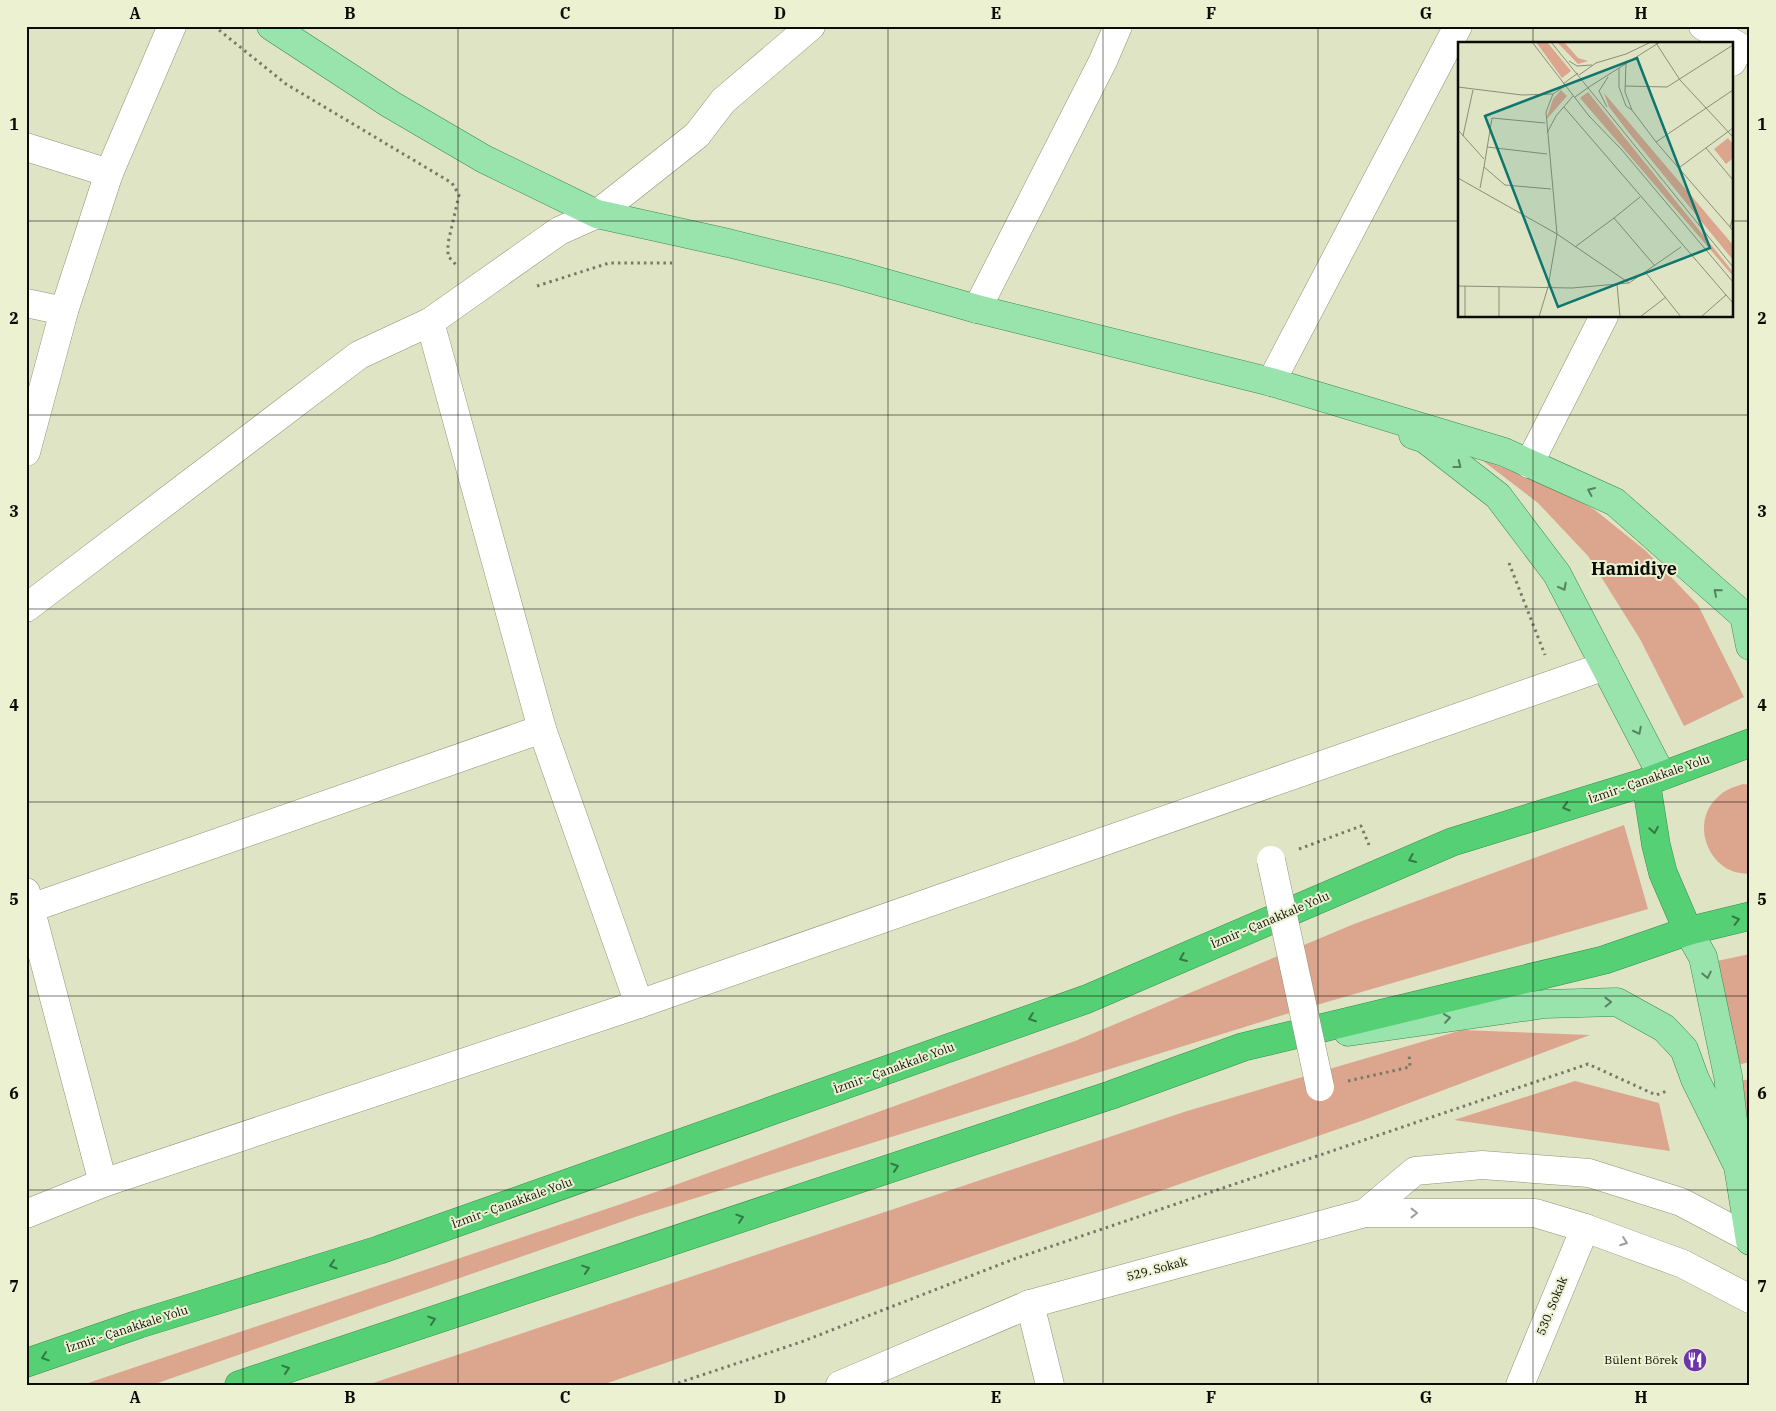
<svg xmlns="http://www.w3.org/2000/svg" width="1776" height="1411" viewBox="0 0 1776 1411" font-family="'IBM Plex Serif',serif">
<rect width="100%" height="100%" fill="#dfe4c5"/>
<g fill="#dca68e">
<path d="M1482,460l68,25 45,25 51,41 52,54 46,92 -60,29 -44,-87 -52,-83 -50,-53z"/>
<path d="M1743,784l7,1v89h-2c-5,-1 -11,-1 -16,-3 -29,-12 -39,-54 -13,-75 7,-7 15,-9 24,-12z"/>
<path d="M1624,825l24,84 -352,102 -658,205 -486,169h-70l554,-186 439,-158 279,-117z"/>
<path d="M1750,954v108l-13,3 -20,-104z"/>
<path d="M1462,1030l128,5 -226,85 -762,265h-235l820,-274z"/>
<path d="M1750,1079v56l-11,-54z"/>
<path d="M1575,1081l84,22 11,48 -216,-31z"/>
</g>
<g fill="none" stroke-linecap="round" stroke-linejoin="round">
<g stroke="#909477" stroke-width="29">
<g id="minor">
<path d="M1703,26l37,21 -8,15"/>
<path d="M26,147l83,26"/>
<path d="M26,303l38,8"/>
<path d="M977,309l126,-248 15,-35"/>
<path d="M1271,382l187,-356"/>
<path d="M26,452l38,-141 45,-138 63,-147"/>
<path d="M1529,464l75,-148"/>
<path d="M26,608l333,-253 71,-33 129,-91 38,-17 100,-79 26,-34 88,-75"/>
<path d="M542,729l97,275"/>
<path d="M26,892l77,291"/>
<path d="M31,908l511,-179 -112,-407"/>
<path d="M1365,1213l50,-42 67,-6 107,8 92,29 68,36"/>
<path d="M26,1214l77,-31 536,-179 966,-338"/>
<path d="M840,1385l190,-81"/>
<path d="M1050,1385l-20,-81 335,-91h170l50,15 98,36 67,35"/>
<path d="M1520,1385l65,-157"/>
</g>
</g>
<g stroke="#3b8b4d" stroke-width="29">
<g id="major">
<path d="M271,26l119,78 94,55 113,55 131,29 118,29 131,37 294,73 233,70 111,50 129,114 6,30"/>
<path d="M1413,435l12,4 73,57 59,78 105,202"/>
<path d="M1688,931l15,26 25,119 10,90 12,75"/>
<path d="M1348,1032l197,-28 72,-2 47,26 20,21 11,30 43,87"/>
</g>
</g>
<g stroke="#3b8b4d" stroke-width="29">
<g id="highway">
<path d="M1646,782l10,63 7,28 25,58"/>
<path d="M26,1363l113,-39 240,-74 708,-251 365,-157 194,-60 104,-39"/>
<path d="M239,1385l872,-290 132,-48 361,-87 84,-29 62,-15"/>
</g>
</g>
<g stroke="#777a67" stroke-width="3" stroke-dasharray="2.5 4" stroke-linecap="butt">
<path d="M214,26l72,58 166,99 7,12 -11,48v13l10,11"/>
<path d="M537,286l72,-23h63"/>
<path d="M1509,563l36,92"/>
<path d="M1299,849l62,-23 8,19"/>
<path d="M1348,1081l62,-14 -1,-14"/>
<path d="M672,1385l129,-43 213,-83 574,-195 68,31 11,-4"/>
</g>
<use href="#minor" stroke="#fff" stroke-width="28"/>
<use href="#major" stroke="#99e3ac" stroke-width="28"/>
<use href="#highway" stroke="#55d074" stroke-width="28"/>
<g stroke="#909477" stroke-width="29" stroke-linecap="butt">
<path id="minor-bridge" d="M1271,860l49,227"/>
</g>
<use href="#minor-bridge" stroke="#fff" stroke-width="28"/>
</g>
<defs><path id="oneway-chevron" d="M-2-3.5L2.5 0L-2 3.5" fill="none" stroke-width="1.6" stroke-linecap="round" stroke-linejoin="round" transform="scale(1.25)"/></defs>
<g stroke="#598260">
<use href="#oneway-chevron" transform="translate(1458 465) rotate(38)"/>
<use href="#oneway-chevron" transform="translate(1591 491) rotate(-156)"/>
<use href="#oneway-chevron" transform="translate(1563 587) rotate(62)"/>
<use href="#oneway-chevron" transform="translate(1717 592) rotate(-139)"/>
<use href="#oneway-chevron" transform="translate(1638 731) rotate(63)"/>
<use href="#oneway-chevron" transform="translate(1707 975) rotate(78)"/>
<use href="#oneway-chevron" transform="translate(1608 1002) rotate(-1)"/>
<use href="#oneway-chevron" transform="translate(1447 1018) rotate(-8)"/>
</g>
<g stroke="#347842">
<use href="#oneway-chevron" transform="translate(1566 807) rotate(163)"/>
<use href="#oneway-chevron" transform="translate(1654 830) rotate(81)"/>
<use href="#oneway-chevron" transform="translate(1412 859) rotate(157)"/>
<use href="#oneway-chevron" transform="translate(1736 920) rotate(-14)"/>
<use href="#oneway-chevron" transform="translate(1183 958) rotate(157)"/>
<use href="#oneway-chevron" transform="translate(1032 1018) rotate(160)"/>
<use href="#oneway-chevron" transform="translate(895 1167) rotate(-18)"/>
<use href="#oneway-chevron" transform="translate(740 1218) rotate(-18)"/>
<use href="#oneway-chevron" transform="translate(333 1265) rotate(163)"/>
<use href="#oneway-chevron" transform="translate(586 1269) rotate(-18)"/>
<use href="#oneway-chevron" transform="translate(432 1320) rotate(-18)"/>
<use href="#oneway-chevron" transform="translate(45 1357) rotate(161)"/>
<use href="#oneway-chevron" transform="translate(286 1369) rotate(-18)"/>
</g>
<g stroke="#9d9e9b">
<use href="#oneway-chevron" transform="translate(1414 1213)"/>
<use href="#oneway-chevron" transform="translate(1624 1242) rotate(20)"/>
</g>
<path fill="none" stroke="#0b0c04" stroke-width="1" stroke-opacity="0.55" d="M243,26v1359M458,26v1359M673,26v1359M888,26v1359M1103,26v1359M1318,26v1359M1533,26v18M26,221h1434M1732,221h18M1533,316v1069M26,415h1724M26,609h1724M26,802h1724M26,996h1724M26,1190h1724"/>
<defs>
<g id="restaurant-disc" transform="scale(1.25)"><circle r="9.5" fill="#6d35ab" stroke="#ecf1d2"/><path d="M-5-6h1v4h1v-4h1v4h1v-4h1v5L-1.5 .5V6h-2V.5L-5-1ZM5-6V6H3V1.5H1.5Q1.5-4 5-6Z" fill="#fff"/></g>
</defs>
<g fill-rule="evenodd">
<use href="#restaurant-disc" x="1695" y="1360"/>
</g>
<g text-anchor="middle" stroke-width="4" stroke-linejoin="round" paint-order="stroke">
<g font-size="12" fill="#0b0c04" stroke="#ecf1d2">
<text transform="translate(1649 779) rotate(-19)" y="4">İzmir - Çanakkale Yolu</text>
<text transform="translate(1270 920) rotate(-23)" y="4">İzmir - Çanakkale Yolu</text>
<text transform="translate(894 1068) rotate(-20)" y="4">İzmir - Çanakkale Yolu</text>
<text transform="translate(512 1203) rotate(-20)" y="4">İzmir - Çanakkale Yolu</text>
<text transform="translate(1157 1269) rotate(-15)" y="4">529. Sokak</text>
<text transform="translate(1552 1306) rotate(-68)" y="4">530. Sokak</text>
<text transform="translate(127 1329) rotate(-18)" y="4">İzmir - Çanakkale Yolu</text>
</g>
<g font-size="12" fill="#0b0c04" stroke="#ecf1d2" text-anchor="end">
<text x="1678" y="1364">Bülent Börek</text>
</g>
<g font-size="18" font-weight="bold" fill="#0b0c04" stroke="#ecf1d2">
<text x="1634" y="575">Hamidiye</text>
</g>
</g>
<g transform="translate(1458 42)">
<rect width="275" height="275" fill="#dfe4c5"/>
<path d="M78,0h11l24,29 -9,7zM99,0h7l14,16 10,3 -10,3zM103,48l6,6 -21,24 7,-21zM130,50l145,180v4l-153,-178zM146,51l129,152v15l-104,-127 -20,-26zM270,96l5,6v14l-7,6 -12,-15z" fill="#dca68e"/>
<path fill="none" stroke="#8a8e78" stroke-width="1" d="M74,0l57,74 32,33 112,133M93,0l182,225M198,1l24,37 53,57M111,19l8,5 15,-1M168,21l-1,29 7,18 24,32 77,-52M161,26v19l7,19 6,4M121,33l17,-12 30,-9 25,-12M105,42l15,-11M167,44l42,1 66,-42M0,45l64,8 31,-1M131,45l71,-45M117,55l14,-10M106,65l169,196M149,65l-8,-16 9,-14M87,81l-53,-5 -8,49 21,18 46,4M0,88l26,29M89,91l9,-17 17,-20M5,94l10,-46M198,100l74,85M29,105l60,7M248,106l27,32M222,125l53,-39M0,136l99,56 72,49M22,146l4,-21M275,175l-3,10 3,4M156,176l26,-21M117,205l39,-29 41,48M188,231l35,44M159,242l3,33M0,244l114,2 57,-5 52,-36M7,244v31M41,275v-31M81,275l9,-30 9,-53 -11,-122 7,-18 12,-8M182,275l26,-20M243,275l25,-22"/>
<path fill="#0f766e" fill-opacity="0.15" stroke="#0f766e" stroke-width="2.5" d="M179,16l73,190 -152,59 -73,-191z"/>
<rect width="275" height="275" fill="none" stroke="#0b0c04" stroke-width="2.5"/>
</g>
<rect width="1776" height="1411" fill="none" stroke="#ecf1d2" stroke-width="55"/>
<rect x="28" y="28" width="1720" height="1356" fill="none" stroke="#0b0c04" stroke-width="2"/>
<g font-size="16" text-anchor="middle" font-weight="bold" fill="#0b0c04">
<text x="135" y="19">A</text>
<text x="350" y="19">B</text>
<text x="565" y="19">C</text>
<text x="780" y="19">D</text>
<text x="996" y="19">E</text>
<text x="1211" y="19">F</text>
<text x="1426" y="19">G</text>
<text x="1641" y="19">H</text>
<text x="14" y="130">1</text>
<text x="1762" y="130">1</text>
<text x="14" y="324">2</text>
<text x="1762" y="324">2</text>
<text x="14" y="517">3</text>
<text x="1762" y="517">3</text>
<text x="14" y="711">4</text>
<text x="1762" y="711">4</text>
<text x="14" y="905">5</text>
<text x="1762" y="905">5</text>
<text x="14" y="1099">6</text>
<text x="1762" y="1099">6</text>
<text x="14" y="1292">7</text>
<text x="1762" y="1292">7</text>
<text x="135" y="1403">A</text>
<text x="350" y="1403">B</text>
<text x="565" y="1403">C</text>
<text x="780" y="1403">D</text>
<text x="996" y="1403">E</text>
<text x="1211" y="1403">F</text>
<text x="1426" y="1403">G</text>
<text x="1641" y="1403">H</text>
</g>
</svg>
